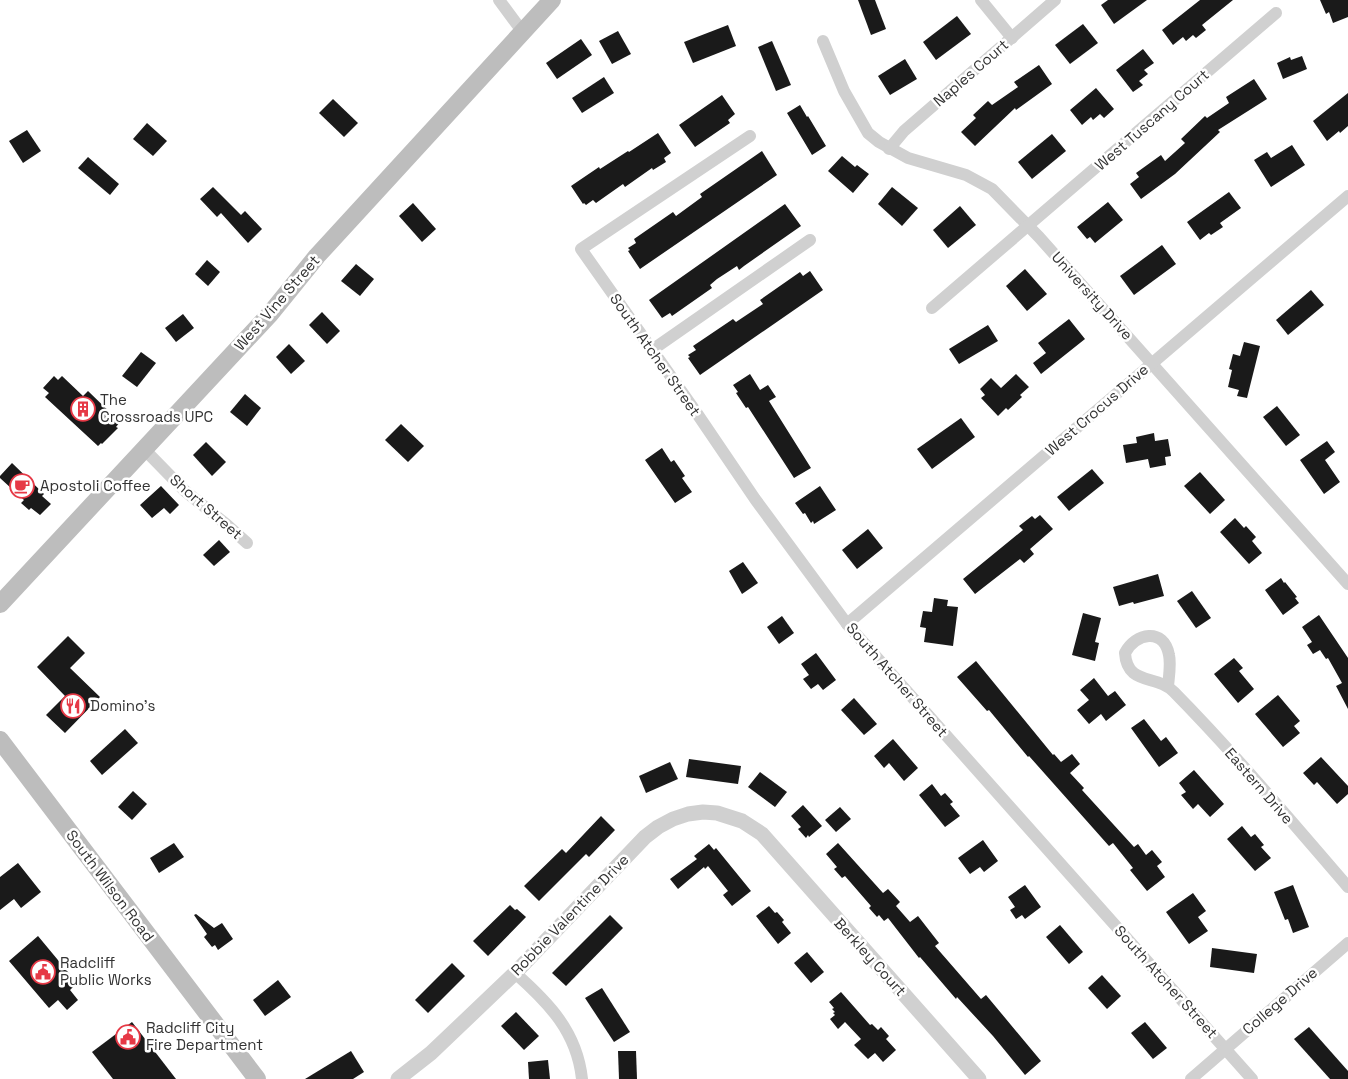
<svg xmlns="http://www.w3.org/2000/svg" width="1348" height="1079" viewBox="0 0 1348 1079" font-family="'Space Grotesk',sans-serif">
<rect width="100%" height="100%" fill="#fff"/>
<g fill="#1a1a1a">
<path d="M858,0h17l11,29 -15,6z"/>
<path d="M1108,0h39l-33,24 -13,-19z"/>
<path d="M1200,0h33l-31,25 4,5 -10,8 -3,-3 -7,6 -3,-4 -10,8 -11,-15z"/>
<path d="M1320,0h28v17l-15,6 -4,-11 -3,2z"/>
<path d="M957,16l14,18 -35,26 -13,-18z"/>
<path d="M1083,24l15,19 -28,21 -15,-19z"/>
<path d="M728,25l8,21 -43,17 -9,-21z"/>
<path d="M618,31l13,23 -19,10 -13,-23z"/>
<path d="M581,39l11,16 -35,24 -11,-16z"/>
<path d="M772,41l19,44 -15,6 -18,-44z"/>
<path d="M1143,49l11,14 -10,7 4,4 -9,7 4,4 -10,7 -17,-22z"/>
<path d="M1302,56l5,13 -24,10 -6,-16 13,-6 1,3z"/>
<path d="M905,59l12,20 -27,16 -12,-19z"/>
<path d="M1039,65l13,19 -36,26 -1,-2 -40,38 -14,-14 15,-14 -3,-3 15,-14 4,4 26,-18 -4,-5z"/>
<path d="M604,77l10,16 -32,20 -10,-15z"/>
<path d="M1254,79l13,20 -49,31 2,2 -45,42 -34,25 -11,-15 9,-7 -3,-4 25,-18 4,6 20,-18 -4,-4 24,-23 2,2 22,-15 -3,-6z"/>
<path d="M1096,88l18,21 -10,9 -4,-4 -7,6 -2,-3 -9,8 -12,-15z"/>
<path d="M1348,93v33l-8,7 -1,-2 -12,10 -14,-20z"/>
<path d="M722,95l13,19 -7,6 2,3 -35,24 -16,-22z"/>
<path d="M333,99l25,24 -14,14 -25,-24z"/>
<path d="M800,105l7,12 1,-1 18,30 -14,9 -25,-42z"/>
<path d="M147,123l20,18 -14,15 -20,-17z"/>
<path d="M27,130l14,21 -18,12 -14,-22z"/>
<path d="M658,133l13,20 -7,5 2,4 -13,8 -1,-2 -27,19 -2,-3 -27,19 -3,-3 -7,5 -2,-2 -1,1 -12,-18 28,-19 1,2 28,-18 1,1z"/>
<path d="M1052,134l14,17 -34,28 -14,-17z"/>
<path d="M1292,145l13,20 -34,22 -17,-27 13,-8 4,6z"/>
<path d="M762,151l15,24 -137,94 -12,-18 2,-1 -2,-2 8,-5 -2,-4 39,-27 3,4 26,-19 -2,-3z"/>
<path d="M842,156l13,11 2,-2 12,9 -16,19 -25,-22z"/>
<path d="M88,157l31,27 -9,11 -32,-27z"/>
<path d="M213,187l28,28 4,-4 17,18 -14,14 -27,-30 -4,4 -17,-18z"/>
<path d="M892,187l26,21 -16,18 -24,-22z"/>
<path d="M1229,192l12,16 -21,15 3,4 -12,8 -2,-2 -9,7 -13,-18z"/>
<path d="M1108,202l15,18 -28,23 -5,-6 -3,2 -10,-12z"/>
<path d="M413,203l23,26 -14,13 -23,-26z"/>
<path d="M785,204l16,22 -57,40 -5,4 -2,-4 -20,13 -7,6 2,3 -40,28 -2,-3 -8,5 -13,-18z"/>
<path d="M960,206l16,19 -28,23 -15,-18z"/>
<path d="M1162,245l14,19 -42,31 -14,-19z"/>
<path d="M207,260l13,12 -12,14 -13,-12z"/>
<path d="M356,264l18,15 -14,17 -19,-15z"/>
<path d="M1025,269l22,25 -20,17 -21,-25z"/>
<path d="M810,271l13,19 -123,85 -12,-17 2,-1 -2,-2 8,-5 -3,-4 40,-27 3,3 27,-18 -3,-4 40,-28 3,4z"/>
<path d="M1311,290l13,15 -36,30 -12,-15z"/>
<path d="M322,312l18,19 -13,13 -18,-19z"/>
<path d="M183,314l11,14 -18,14 -11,-14z"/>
<path d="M1069,319l16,20 -44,35 -8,-11 13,-10 -8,-10z"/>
<path d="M988,325l10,16 -39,23 -10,-15z"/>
<path d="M1244,342l16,4 -13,52 -10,-2 2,-6 -11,-3 4,-17 -3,-1 4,-15 7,2z"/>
<path d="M289,344l16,17 -14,13 -15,-17z"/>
<path d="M141,352l15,11 -19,24 -15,-11z"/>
<path d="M750,374l10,16 8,-5 8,12 -7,4 42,67 -17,10 -46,-71 -2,1 -10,-15 2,-1 -5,-7z"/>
<path d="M1016,374l13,13 -9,8 2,2 -14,13 -2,-2 -8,8 -17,-18 4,-3 -5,-6 11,-11 10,10z"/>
<path d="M54,376l4,4 4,-4 21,20 5,-5 32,31 -4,5 2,1 -16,16 -1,-1 -3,3 -53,-49 4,-4 -6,-5z"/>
<path d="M245,394l16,14 -14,18 -17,-14z"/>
<path d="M1277,406l23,29 -14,11 -23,-29z"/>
<path d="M961,418l14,19 -43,32 -15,-20z"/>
<path d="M401,424l23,22 -16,16 -23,-22z"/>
<path d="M1154,433l1,8 13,-2 3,17 -6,1 1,8 -16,3 -2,-9 -22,4 -3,-18 14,-2 -1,-6z"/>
<path d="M1327,441l8,11 -10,8 15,22 -16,12 -24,-34z"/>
<path d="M206,442l20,20 -14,14 -19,-21z"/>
<path d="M662,448l9,14 3,-2 11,16 -3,2 10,14 -17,11 -30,-43z"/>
<path d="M12,463l32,31 -2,2 9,8 -11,11 -9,-7 -2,2 -8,-7 3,-3 -24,-22v-2z"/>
<path d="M1092,469l12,14 -35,28 -12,-14z"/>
<path d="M1200,472l25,28 -15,14 -26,-28z"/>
<path d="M161,486l18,19 -9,9 -6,-6 -12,10 -12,-13z"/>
<path d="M820,486l16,24 -22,14 -1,-3 -2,2 -6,-10 -2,1 -8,-11z"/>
<path d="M1040,515l13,14 -23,20 4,5 -10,9 -4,-4 -45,35 -12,-15 60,-49 -4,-4 13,-10 3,3z"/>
<path d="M1235,518l9,10 2,-2 10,11 -4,4 10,12 -13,11 -29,-32z"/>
<path d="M868,529l15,19 -26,21 -15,-19z"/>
<path d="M219,540l11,12 -16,14 -11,-11z"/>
<path d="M743,562l15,21 -16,11 -13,-23z"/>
<path d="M1158,574l6,22 -30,8 -1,-2 -14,4 -6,-19z"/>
<path d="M1281,578l3,5 1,-1 12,15 -2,1 4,5 -16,12 -18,-25z"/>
<path d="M1192,591l19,27 -15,10 -19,-27z"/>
<path d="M934,598l14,2 -1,6 11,1 -5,39 -29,-4 2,-14 -6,-1 3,-16 9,1z"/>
<path d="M1083,613l18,5 -6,24 4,1 -4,18 -23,-6z"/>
<path d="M1319,615l29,43v51l-12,-23 6,-3 -14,-25 -2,1 -6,-9 -7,4 -6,-9 5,-3 -10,-15z"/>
<path d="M782,616l12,17 -15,11 -12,-17z"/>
<path d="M68,636l17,17 -15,15 30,29 -35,36 -19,-18 19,-19 -28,-29z"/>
<path d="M816,653l20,27 -13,10 -5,-6 -7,5 -8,-10 6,-4 -8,-11z"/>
<path d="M1234,658l9,10 -4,3 15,18 -16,14 -24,-29z"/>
<path d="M976,661l77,94 1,-1 7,8 11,-8 8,10 -10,9 14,15 -2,2 52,57 4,-3 8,11 6,-5 10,12 -5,4 8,11 -18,14 -17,-21 3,-2 -20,-25 -4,3 -80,-90 -1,1 -39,-47 -2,1 -30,-34z"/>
<path d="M1094,678l14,18 7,-5 11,14 -20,16 -5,-7 -12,10 -12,-14 12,-10 -9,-10z"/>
<path d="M1278,695l22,26 -6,5 6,7 -17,14 -28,-33z"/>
<path d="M854,698l23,26 -13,11 -23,-25z"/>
<path d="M1144,719l17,22 5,-4 12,16 -19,14 -28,-39z"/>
<path d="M125,729l13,14 -36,32 -12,-14z"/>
<path d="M893,739l25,29 -14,13 -15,-18 -5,5 -10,-12z"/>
<path d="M1321,757l27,29v8l-11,10 -20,-22 -3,3 -11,-12z"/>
<path d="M689,759l52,7 -3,18 -52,-7z"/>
<path d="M670,762l8,17 -32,14 -7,-17z"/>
<path d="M1194,770l30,34 -14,13 -12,-13 -5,5 -12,-14 5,-3 -7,-9z"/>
<path d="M760,772l27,20 -12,15 -27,-20z"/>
<path d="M932,784l9,12 4,-3 8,9 -3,2 10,12 -15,11 -26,-32z"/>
<path d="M133,791l14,13 -15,16 -14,-13z"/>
<path d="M803,805l19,21 -13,11 -1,-2 -2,3 -8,-9 3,-2 -10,-11z"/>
<path d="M840,807l11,12 -15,13 -11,-12z"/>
<path d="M601,816l14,14 -26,27 -3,-3 -47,47 -15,-15 38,-37 4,4z"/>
<path d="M1242,826l9,11 4,-3 9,11 -3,2 10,11 -16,13 -28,-32z"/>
<path d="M983,840l15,21 -14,11 -4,-5 -10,7 -12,-16z"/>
<path d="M174,843l10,14 -25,16 -9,-15z"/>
<path d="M838,843l45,50 5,-4 12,13 -4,4 14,16 8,-6 21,27 -4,3 46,53 5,-4 55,66 -16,14 -32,-39 -36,-39 -1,2 -36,-42 -1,1 -31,-40 -4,3 -5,-6 -2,2 -8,-9 2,-2 -26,-30 -3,2 -8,-9 3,-2 -11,-13z"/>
<path d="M709,844l5,6 2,-2 35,43 -19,15 -9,-11 5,-4 -20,-25 -3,3 -1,-2 -26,22 -8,-10 27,-20 -3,-3z"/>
<path d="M18,863l23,29 -20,16 -7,-9 -14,11v-33z"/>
<path d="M1025,885l16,22 -16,12 -3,-4 -6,4 -6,-9 5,-3 -7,-10z"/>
<path d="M1293,885l16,42 -16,6 -5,-14 -3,1 -11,-28z"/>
<path d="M1193,893l13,18 -8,6 10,14 -19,13 -23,-32z"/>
<path d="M510,905l5,5 2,-1 9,8 -38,39 -15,-15z"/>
<path d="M769,906l6,7 2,-1 7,8 -2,2 9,11 -13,11 -22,-28z"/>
<path d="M196,914l18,14 8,-5 11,16 -15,11 -3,-5 -3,2 -8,-10 3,-3 -13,-19z"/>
<path d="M610,915l13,13 -57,58 -14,-13z"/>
<path d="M1060,925l23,27 -14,12 -23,-27z"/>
<path d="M38,936l39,47 -7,7 8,10 -11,10 -9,-10 -9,8 -40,-47z"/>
<path d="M1212,948l45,6 -3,19 -44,-6z"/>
<path d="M807,952l17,20 -13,11 -17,-20z"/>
<path d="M452,963l13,13 -37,37 -13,-13z"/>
<path d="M1102,975l19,21 -14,13 -19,-21z"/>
<path d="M278,980l13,17 -26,19 -12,-16z"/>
<path d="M602,988l28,44 -16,10 -29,-44z"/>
<path d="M841,992l29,33 2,-1 6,6 3,-3 8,9 -3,3 10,11 -13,12 -8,-9 -7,6 -14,-14 7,-6 -16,-17 -7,7 -8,-10 5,-4 -2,-2 2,-1 -3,-3 2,-1 -5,-6z"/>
<path d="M516,1012l23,24 -15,14 -23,-24z"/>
<path d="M132,1022l44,57h-63l-21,-27z"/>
<path d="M1145,1022l22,26 -14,11 -22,-26z"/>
<path d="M1309,1027l39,44v8h-18l-36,-40z"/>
<path d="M351,1051l13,21 -11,7h-48z"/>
<path d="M618,1051h18l1,28h-18z"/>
<path d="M548,1060l2,19h-21l-1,-17z"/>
</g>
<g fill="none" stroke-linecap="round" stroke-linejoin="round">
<g stroke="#d0d0d0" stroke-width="12">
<path d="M499,0l23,31"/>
<path d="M981,0l31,38"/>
<path d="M823,41l21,50 24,42 11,9 29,16 58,17 26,14 47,48 309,347"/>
<path d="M750,136l-169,113 115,163 59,87 92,125 405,455"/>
<path d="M889,149l15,-18 151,-131"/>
<path d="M932,308l344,-295"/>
<path d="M652,350l158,-110"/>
<path d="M144,449l41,42 42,34 20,18"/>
<path d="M847,624l501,-428"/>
<path d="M1168,686c1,-10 3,-22 1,-31 -5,-28 -34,-22 -44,-2 2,33 32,21 49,39 61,62 117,129 174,195"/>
<path d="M515,973c34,30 62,59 67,106"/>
<path d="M1191,1079l157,-136"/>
</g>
<path stroke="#d0d0d0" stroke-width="15" d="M398,1079l33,-26 84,-80 130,-136 13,-10 15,-8 15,-5 15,-2 14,1 25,8 20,13 217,245"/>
<g stroke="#bdbdbd" stroke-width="18">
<path d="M0,604l270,-290 47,-58 235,-256"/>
<path d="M0,740l257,339"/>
</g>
</g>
<defs>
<g id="building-ring" transform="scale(1.25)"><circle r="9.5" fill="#fff" stroke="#e63946" stroke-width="1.5"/><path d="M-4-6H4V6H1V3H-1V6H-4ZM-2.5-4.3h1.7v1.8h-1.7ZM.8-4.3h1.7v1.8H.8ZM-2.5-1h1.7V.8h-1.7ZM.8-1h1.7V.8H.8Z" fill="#e63946"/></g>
<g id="cafe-ring" transform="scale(1.25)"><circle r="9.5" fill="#fff" stroke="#e63946" stroke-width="1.5"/><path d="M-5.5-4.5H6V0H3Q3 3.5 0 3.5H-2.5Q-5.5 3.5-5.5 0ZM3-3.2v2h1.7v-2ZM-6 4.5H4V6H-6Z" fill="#e63946"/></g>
<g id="restaurant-ring" transform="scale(1.25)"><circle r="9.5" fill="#fff" stroke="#e63946" stroke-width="1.5"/><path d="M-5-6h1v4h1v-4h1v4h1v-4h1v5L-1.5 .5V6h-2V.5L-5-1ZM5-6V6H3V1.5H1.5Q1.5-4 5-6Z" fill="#e63946"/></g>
<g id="civic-ring" transform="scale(1.25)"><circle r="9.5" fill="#fff" stroke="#e63946" stroke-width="1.5"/><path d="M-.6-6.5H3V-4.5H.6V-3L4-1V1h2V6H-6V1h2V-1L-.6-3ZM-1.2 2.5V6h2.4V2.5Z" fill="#e63946"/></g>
</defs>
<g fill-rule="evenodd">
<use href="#building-ring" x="83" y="409"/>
<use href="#cafe-ring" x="22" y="486"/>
<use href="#restaurant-ring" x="73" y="706"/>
<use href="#civic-ring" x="43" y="972"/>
<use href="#civic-ring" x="128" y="1037"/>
</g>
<g text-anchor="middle" stroke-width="5" stroke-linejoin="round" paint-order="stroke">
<g font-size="15" fill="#333" stroke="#fff">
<text transform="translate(971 73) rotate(-41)" y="5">Naples Court</text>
<text transform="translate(1152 120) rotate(-41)" y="5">West Tuscany Court</text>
<text transform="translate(1092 296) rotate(48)" y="5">University Drive</text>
<text transform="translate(277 303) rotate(-49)" y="5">West Vine Street</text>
<text transform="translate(655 355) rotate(55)" y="5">South Atcher Street</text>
<text transform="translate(1097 410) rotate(-41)" y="5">West Crocus Drive</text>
<text transform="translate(206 507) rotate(41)" y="5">Short Street</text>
<text transform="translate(897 680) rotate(49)" y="5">South Atcher Street</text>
<text transform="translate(1259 786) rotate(49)" y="5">Eastern Drive</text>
<text transform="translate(110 886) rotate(53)" y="5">South Wilson Road</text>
<text transform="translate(570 915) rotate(-46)" y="5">Robbie Valentine Drive</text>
<text transform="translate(870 957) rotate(48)" y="5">Berkley Court</text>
<text transform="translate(1166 982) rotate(48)" y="5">South Atcher Street</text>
<text transform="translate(1280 1001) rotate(-41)" y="5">College Drive</text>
</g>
<g font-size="15" fill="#333" stroke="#fff" text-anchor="start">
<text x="100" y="405">The<tspan x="100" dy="17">Crossroads UPC</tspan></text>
<text x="40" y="491">Apostoli Coffee</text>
<text x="90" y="711">Domino's</text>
<text x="60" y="968">Radcliff<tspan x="60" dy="17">Public Works</tspan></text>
<text x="146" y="1033">Radcliff City<tspan x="146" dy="17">Fire Department</tspan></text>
</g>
</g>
</svg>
